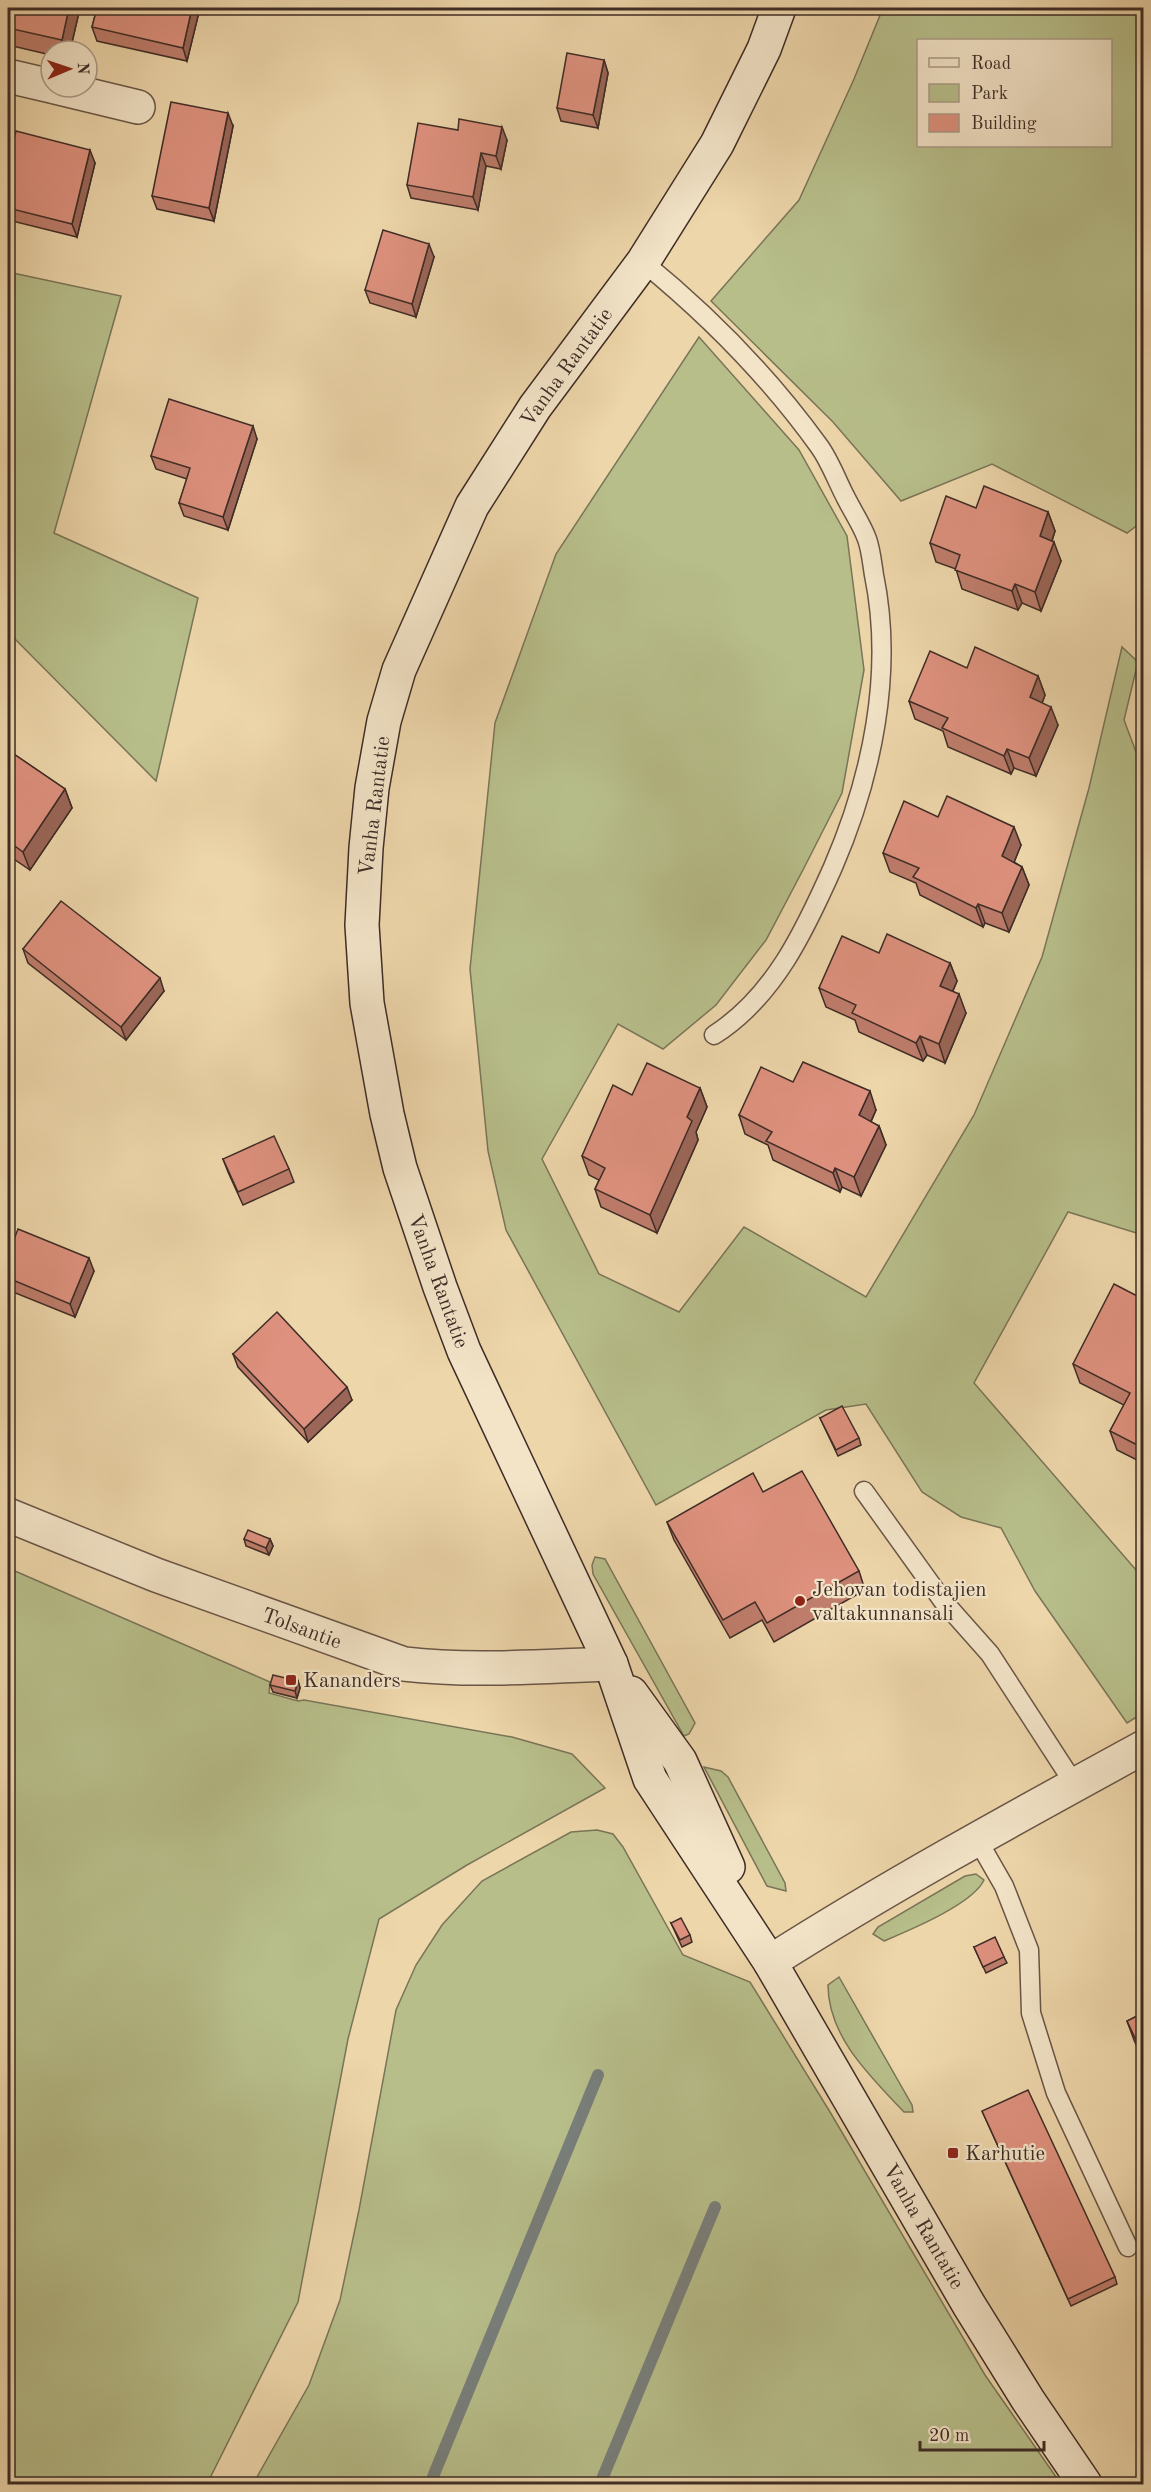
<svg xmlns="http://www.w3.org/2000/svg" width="1151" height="2492" viewBox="0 0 1151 2492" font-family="'Old Standard TT',serif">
<rect width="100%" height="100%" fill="#edd6aa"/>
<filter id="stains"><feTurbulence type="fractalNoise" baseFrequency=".00333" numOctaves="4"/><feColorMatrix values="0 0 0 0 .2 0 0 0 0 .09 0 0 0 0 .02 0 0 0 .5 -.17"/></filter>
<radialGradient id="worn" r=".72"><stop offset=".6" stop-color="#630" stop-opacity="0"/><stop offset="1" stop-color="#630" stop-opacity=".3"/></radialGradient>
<g fill="#b7be8a" stroke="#7a7558" stroke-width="1.5" fill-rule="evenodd">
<path d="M883,8h260l1,512 -17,13 -135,-69 -91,37 -68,-79 -122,-121 88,-101 55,-121zM1110,40v106h-192v-106z"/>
<path d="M8,272l113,24 -67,237 144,65 -42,183 -148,-149z"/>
<path d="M699,337l100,113 48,86 17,134 -22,123 -38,75 -38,72 -50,65 -53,44 -45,-25 -76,135 57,115 80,38 65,-85 122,70 108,-182 68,-158 47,-169 33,-141 16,15 -14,58 20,53v107l-3,14h2v341l-75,-23 -94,171 169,195v135l-16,10 -92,-132 -34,-63 -40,-11 -39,-25 -56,-88 -40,6 -170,95 -150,-275 -18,-79 -18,-182 25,-246 61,-169z"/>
<path d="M595,1557l10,2 90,164 -6,11 -5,2 -91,-162 -1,-9z"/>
<path d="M8,1568l262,114 -1,11 29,8 6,-1 208,37 60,17 33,34 -138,77 -88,54 -31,120 -50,263 -91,182h-199z"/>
<path d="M704,1767l17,4 7,6 57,106 1,8 -19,-5z"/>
<path d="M597,1830l16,4 10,13 60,108 67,27 80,130 155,263 76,109h-808l56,-99 31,-85 19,-90 37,-200 20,-45 26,-40 40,-44 89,-49z"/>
<path d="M976,1874l8,6c-11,24 -74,50 -100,61l-11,-7 5,-7 87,-51z"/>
<path d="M839,1977l73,128 1,7h-9c-33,-35 -76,-75 -76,-127z"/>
</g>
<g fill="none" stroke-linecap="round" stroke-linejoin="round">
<g stroke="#787f7c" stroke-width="12">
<path d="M430,2484l168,-409"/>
<path d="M600,2484l115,-277"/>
</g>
<g stroke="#6a5647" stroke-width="21">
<g id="service">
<path d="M643,262c65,53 127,116 176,184 11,15 18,35 27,52 7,14 16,27 21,41 4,11 5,24 7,36 20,97 -2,202 -41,292 -28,63 -59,130 -119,168"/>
<path d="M864,1491l79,110 47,53 85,131"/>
<path d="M977,1839l27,47 25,64 2,63 25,80 72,154"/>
</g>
</g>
<g stroke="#6a5647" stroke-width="36">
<g id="minor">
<path d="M8,76l43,10"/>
<path d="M55,87l83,20"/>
<path d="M770,1962c121,-77 248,-146 374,-215"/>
</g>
</g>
<g stroke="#6a5647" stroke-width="36">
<path id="tertiary" d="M8,1515l148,60 248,89c70,8 138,2 207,0"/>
</g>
<g stroke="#3e2c26" stroke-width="36">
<g id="secondary">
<path d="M779,8l-15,41 -47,95 -74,118 -108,145 -63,99 -73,164 -15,51 -12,67 -6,60 -4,77 5,78 20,111 13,54 40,119 24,64 147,313 39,115 120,183 199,343 59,95 57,84"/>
<path d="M631,1693l49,68 48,106"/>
</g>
</g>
<use href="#service" stroke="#f3e4c8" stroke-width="18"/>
<use href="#minor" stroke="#f3e4c8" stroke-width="33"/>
<use href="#tertiary" stroke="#f3e4c8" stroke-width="33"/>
<use href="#secondary" stroke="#f3e4c8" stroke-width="33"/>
</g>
<g fill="#bf7d6c" stroke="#3e2c26" stroke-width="1.5">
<path d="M8,8h72l-10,43h-19v4l-43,-10z"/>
<path d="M97,8h103l-13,53 -90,-20 -5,-14z"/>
<path d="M604,60l4,13 -10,55 -37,-7 -4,-13z"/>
<path d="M233,126l-19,95 -57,-12 -5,-13z"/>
<path d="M458,130l49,10 -6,29 -15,-3 -8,44 -67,-12 -4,-13z"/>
<path d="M95,163l-18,74 -69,-17v-56z"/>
<path d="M434,257l-18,60 -46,-14 -5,-13z"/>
<path d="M257,439l-29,91 -44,-14 -5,-13 8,-24 -31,-10 -5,-13z"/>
<path d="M976,508l72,4 7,19 -3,10 9,20 -20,50 -19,-8 -4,7 -56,-21 -6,-20 -20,-7 -6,-19z"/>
<path d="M967,668l71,8 7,19 -3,8 16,22 -22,51 -22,-8 -3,6 -63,-27 -5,-16 -28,-12 -6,-18z"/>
<path d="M8,750l57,39 7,19 -42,62 -22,-15z"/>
<path d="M938,817l83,28 -7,17 8,5 7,18 -20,47 -24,-9 -2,4 -63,-32 -4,-12 -26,-11 -7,-19z"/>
<path d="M23,949l141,42 -38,49 -98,-77z"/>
<path d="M879,953l71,10 7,18 -4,10 13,22 -21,50 -18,-8 -4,6 -64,-29 -4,-12 -29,-13 -7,-19z"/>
<path d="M793,1082l83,28 -5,12 8,4 7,19 -25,51 -19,-9 -2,5 -67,-32 -5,-15 -23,-11 -6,-19z"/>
<path d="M700,1088l7,19 -11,25 2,8 -41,93 -56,-26 -6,-18 4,-9 -10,-5 -7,-19 50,-61z"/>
<path d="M223,1159l66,10 5,13 -51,23 -15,-33z"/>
<path d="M8,1255l86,16 -19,46 -67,-27z"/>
<path d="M1143,1299v164l-26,-13 -7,-19 14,-26 -44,-22 -7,-19z"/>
<path d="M233,1354l119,46 -44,42 -70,-75z"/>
<path d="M820,1418l39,20 2,7 -23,11z"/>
<path d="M763,1492l96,79 6,19 -91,52 -12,-22 -32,18 -56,-98 -7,-18z"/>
<path d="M244,1539h26l3,7 -4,9 -23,-9z"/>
<path d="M298,1681l2,7 -3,10 -24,-6 -3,-7z"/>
<path d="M671,1923l19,12 2,7 -10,5z"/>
<path d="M974,1947l30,10 3,6 -21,10z"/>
<path d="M1143,2013v47l-9,-20 -7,-19z"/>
<path d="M982,2111l133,166 2,7 -46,22z"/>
</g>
<g fill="#9b6658" stroke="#3e2c26" stroke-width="1.5">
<path d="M69,8h11l-10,43h-4l-4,-11z"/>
<path d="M192,8h8l-13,53 -4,-13z"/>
<path d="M604,60l4,13 -10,55 -5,-13z"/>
<path d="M228,113l5,13 -19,95 -5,-13z"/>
<path d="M502,127l5,13 -6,29 -5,-13z"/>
<path d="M90,150l5,13 -18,74 -5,-13z"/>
<path d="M481,153l5,13 -8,44 -5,-13z"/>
<path d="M429,244l5,13 -18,60 -4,-13z"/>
<path d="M253,426l4,13 -29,91 -5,-13z"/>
<path d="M1048,512l7,19 -8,24 -7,-19z"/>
<path d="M1054,542l7,19 -20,50 -6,-19z"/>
<path d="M1015,584l7,19 -4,7 -6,-19z"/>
<path d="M1038,676l7,19 -8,21 -7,-19z"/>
<path d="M1051,707l7,18 -22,51 -7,-18z"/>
<path d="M1007,749l7,19 -3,6 -7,-18z"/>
<path d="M65,789l7,19 -42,62 -7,-18z"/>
<path d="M1014,827l7,18 -12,30 -7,-19z"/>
<path d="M1022,867l7,18 -20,47 -7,-19z"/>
<path d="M978,904l7,19 -2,4 -7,-19z"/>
<path d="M950,963l7,18 -10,23 -7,-18z"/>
<path d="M160,978l4,13 -38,49 -5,-13z"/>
<path d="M959,994l7,19 -21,50 -6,-19z"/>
<path d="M920,1036l7,19 -4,6 -7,-18z"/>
<path d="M700,1088l7,19 -11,25 2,8 -41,93 -7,-18 37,-98z"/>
<path d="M870,1091l6,19 -11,24 -6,-19z"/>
<path d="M879,1126l7,19 -25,51 -7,-19z"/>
<path d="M835,1168l7,19 -2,5 -7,-19z"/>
<path d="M89,1258l5,13 -19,46 -5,-13z"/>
<path d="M347,1387l5,13 -44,42 -4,-13z"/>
<path d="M270,1539l3,7 -4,9 -3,-7z"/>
<path d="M298,1681l2,7 -3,10 -2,-7z"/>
</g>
<g fill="#de917e" stroke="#3e2c26" stroke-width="1.5">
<path d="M8,8h61l-7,32 -54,-12z"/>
<path d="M97,8h95l-9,40 -91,-21z"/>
<path d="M567,53l37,7 -11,55 -36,-7z"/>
<path d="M171,102l57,11 -19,95 -57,-12z"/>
<path d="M459,119l43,8 -6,29 -15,-3 -8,44 -66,-12 11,-62 40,7z"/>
<path d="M16,131l74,19 -18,74 -64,-16v-44z"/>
<path d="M383,230l46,14 -17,60 -47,-14z"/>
<path d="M169,399l84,27 -30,91 -44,-14 11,-35 -39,-12z"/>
<path d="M984,486l64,26 -8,24 14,6 -19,50 -20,-8 -3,7 -57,-21 5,-15 -30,-12 16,-47 30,12z"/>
<path d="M975,647l63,29 -8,21 21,10 -22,51 -22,-9 -3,7 -62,-28 6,-10 -39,-17 21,-50 37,17z"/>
<path d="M8,750l57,39 -42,63 -15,-11z"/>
<path d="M947,796l67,31 -12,29 20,11 -20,46 -24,-9 -2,4 -63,-31 6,-9 -36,-15 21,-52 34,16z"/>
<path d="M61,901l99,77 -39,49 -98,-78z"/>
<path d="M887,934l63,29 -10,23 19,8 -20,50 -19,-8 -4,7 -64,-30 4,-8 -37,-17 23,-52 37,17z"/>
<path d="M803,1062l67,29 -11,24 20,11 -25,51 -19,-9 -2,5 -67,-32 6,-9 -33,-17 22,-48 32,15z"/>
<path d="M647,1063l53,25 -13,29 5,4 -42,94 -55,-26 10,-21 -23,-12 31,-71 19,10z"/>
<path d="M274,1136l15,33 -51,23 -15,-33z"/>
<path d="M18,1229l71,29 -19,46 -62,-26v-23z"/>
<path d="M1114,1284l29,15v149l-33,-17 20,-38 -57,-29z"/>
<path d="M277,1312l70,75 -43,42 -71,-75z"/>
<path d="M842,1406l17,32 -23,12 -16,-32z"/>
<path d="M802,1471l57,100 -92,52 -12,-21 -32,18 -56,-98 86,-49 10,19z"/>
<path d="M248,1530l22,9 -4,9 -22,-9z"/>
<path d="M273,1675l25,6 -3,10 -25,-6z"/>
<path d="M681,1918l9,17 -10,5 -9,-17z"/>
<path d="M995,1937l9,20 -21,10 -9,-20z"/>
<path d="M1143,2013v42l-16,-34z"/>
<path d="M1028,2090l87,187 -47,22 -86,-188z"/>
</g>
<g fill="#8f2418" stroke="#f3e4c8" stroke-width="2">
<circle cx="800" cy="1601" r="6"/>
<rect x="285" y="1674" width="12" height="12" rx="3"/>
<rect x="947" y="2147" width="12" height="12" rx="3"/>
</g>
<g text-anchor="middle" stroke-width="4.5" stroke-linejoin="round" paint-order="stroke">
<g font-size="21" fill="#3e2c26" stroke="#f3e4c8">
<text transform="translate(566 367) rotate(-54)" y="7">Vanha Rantatie</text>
<text transform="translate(374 806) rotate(-83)" y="7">Vanha Rantatie</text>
<text transform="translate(439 1281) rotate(70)" y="7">Vanha Rantatie</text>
<text transform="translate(302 1628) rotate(20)" y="7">Tolsantie</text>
<text transform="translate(924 2226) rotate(60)" y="7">Vanha Rantatie</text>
</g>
<g font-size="21" fill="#3e2c26" stroke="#f3e4c8" text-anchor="start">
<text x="812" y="1596">Jehovan todistajien<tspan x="812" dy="24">valtakunnansali</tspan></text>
<text x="303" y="1687">Kananders</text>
<text x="965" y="2160">Karhutie</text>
</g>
</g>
<rect width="1151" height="2492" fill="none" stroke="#edd6aa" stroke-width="30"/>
<rect x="9" y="9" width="1133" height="2474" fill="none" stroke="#3e2c26" stroke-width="3"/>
<rect x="15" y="15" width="1121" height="2462" fill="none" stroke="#3e2c26" stroke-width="1.5"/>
<rect x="917" y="39" width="195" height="108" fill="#f3e4c8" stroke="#ab9a87" stroke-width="1.5"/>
<rect x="929" y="58" width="30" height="9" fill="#f3e4c8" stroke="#ab9a87" stroke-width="1.5"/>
<text x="971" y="69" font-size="18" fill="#3e2c26">Road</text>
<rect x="929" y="84" width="30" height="18" fill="#b7be8a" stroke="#ab9a87" stroke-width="1.5"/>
<text x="971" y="99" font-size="18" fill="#3e2c26">Park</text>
<rect x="929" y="114" width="30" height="18" fill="#de917e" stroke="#ab9a87" stroke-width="1.5"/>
<text x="971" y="129" font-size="18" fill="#3e2c26">Building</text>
<g transform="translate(69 69) rotate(88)"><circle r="28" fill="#f3e4c8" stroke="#ab9a87" stroke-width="1.5"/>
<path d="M0-4.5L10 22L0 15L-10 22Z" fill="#8f2418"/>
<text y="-9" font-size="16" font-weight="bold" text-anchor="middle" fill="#3e2c26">N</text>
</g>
<path d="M920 2441v9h124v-9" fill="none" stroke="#3e2c26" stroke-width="3"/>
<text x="929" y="2441" font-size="18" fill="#3e2c26" stroke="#f3e4c8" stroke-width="4.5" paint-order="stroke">20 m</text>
<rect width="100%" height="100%" filter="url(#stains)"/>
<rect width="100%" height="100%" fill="url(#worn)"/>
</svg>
